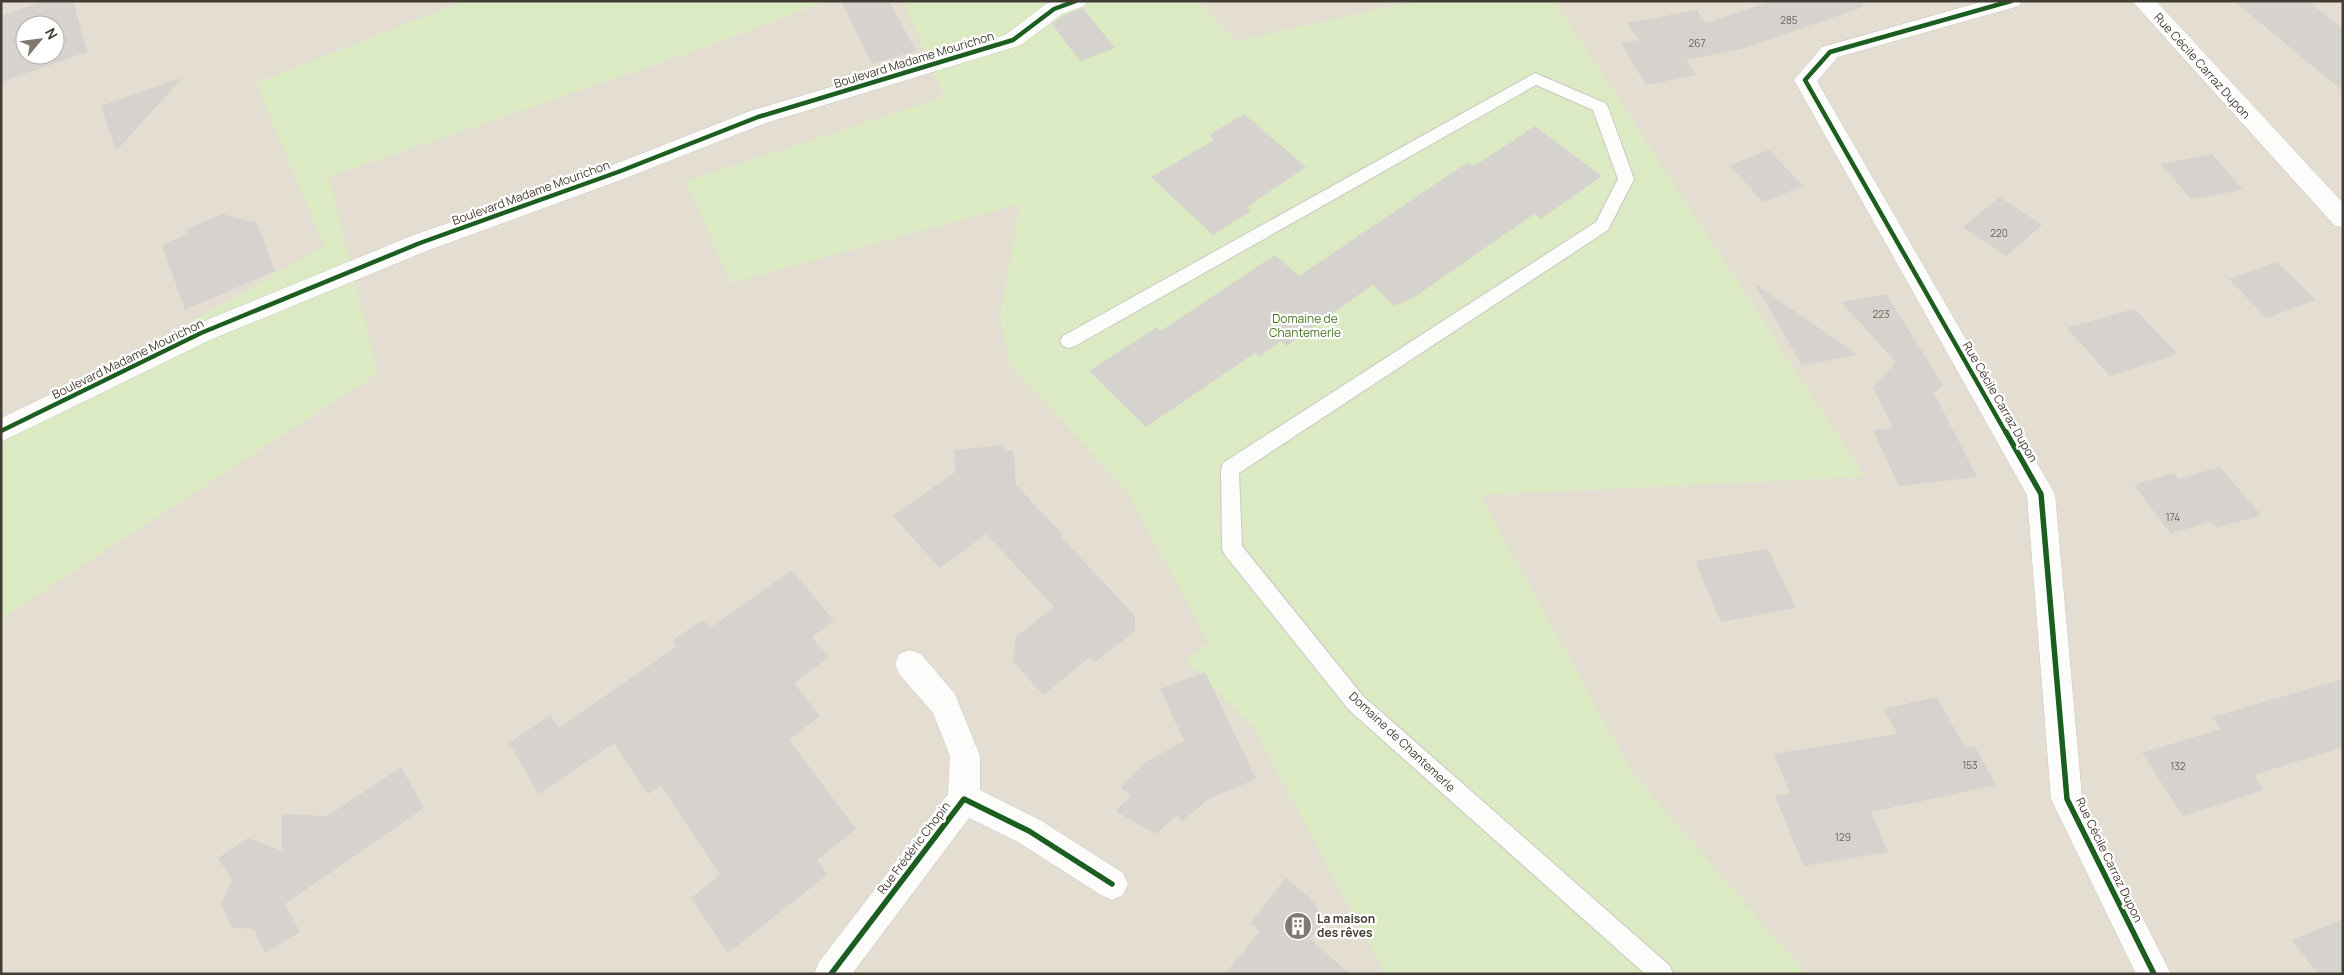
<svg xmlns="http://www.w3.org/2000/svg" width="2344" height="975" viewBox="0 0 2344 975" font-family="Manrope,sans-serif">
<rect width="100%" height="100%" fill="#eeebe6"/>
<path fill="#e3ddd2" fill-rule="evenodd" d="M1,1h2342v973h-2342zM25,25h30v30h-30z"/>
<g fill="#dceac4">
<path d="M464,1h363l-118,45 -380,131 49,196 -377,246v-189l323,-184 -68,-163z"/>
<path d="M903,1h295l37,40 181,-40h139l310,476 -385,18 152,277 174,202h-421l-131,-246 -68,-68 22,-18 -81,-150 -118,-129 -9,-46 20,-113 -289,79 -45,-102 258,-84z"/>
</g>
<g fill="#d6d2cd" fill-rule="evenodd">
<path d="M44,1h29l14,51 -86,30v-66zM25,25h30v30h-30z"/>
<path d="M841,1h48l27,50 -44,13z"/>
<path d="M1772,1h90l1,6 -121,42 -56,11 10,15 -50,10 -25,-42 18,-3 -12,-17 70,-13 9,13z"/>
<path d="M2234,1h74l35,28v62z"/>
<path d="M1083,8l32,40 -35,13 -28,-37 11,-8z"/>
<path d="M183,77l-67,74 -15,-45z"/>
<path d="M1244,114l62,53 -59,40 4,4 -38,24 -62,-58 63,-37 -5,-5z"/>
<path d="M1535,126l67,50 -61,43 -7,-5 -121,84 -19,8 -21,-21 -87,61 -5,-5 -22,16 -4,-4 -109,74 -57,-56 68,-44 4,4 114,-76 24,21 169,-114 6,4z"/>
<path d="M1769,150l34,36 -40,16 -34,-37z"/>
<path d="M2212,154l31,36 -52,9 -30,-35z"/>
<path d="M2000,197l42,28 -36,31 -43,-29z"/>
<path d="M222,214l35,9 18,48 -90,39 -23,-65 26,-11 -1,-5z"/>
<path d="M2277,262l39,38 -49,18 -38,-39z"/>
<path d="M1755,284l103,71 -56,10z"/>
<path d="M1886,294l57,91 -9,8 43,84 -78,9 -26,-56 20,-2 -20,-40 23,-26 -55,-60z"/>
<path d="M2134,309l44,45 -68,22 -43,-48z"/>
<path d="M1004,445l1,7 8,-2 3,35 47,50 -2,2 74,79v15l-40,31 -5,-5 -47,38 -30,-34 3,-24 38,-30 -68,-73 -46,34 -47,-52 62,-44 -1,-22z"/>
<path d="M2220,467l41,48 -44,13 -6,-7 -40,13 -37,-49 40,-12 5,6z"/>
<path d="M1768,549l28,59 -75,14 -26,-61z"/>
<path d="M792,570l42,51 -22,16 17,20 -35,26 26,33 -31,24 67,89 -39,31 10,15 -99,78 -37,-55 29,-23 -59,-90 -13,9 -34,-51 -75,51 -30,-51 41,-28 9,13 118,-82 -4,-6 30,-20 7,8z"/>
<path d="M1205,672l51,107 -48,20 -25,22 -6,-6 -21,19 -41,-23 16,-14 -10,-10 23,-24 40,-22 -24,-52z"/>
<path d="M2343,679v68l-89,28 10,15 -81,26 -41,-63 79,-24 -9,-12z"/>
<path d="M1937,697l28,51 9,-3 22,40 -125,27 17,40 -84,14 -29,-70 15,-2 -16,-40 123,-20 -13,-25z"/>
<path d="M401,767l23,41 -139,96 15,28 -35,21 -11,-24 -22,-1 -10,-24 10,-24 -14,-22 30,-20 34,13v-37l45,2z"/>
<path d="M1286,878l28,24 10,20 -14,17 40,35h-125l35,-43 -10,-8z"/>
<path d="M2343,919v55h-25l-26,-34z"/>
</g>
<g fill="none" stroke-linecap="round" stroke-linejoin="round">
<g stroke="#cac7c2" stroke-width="2">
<path id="service" d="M1535,73l70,30 3,4 26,72 -26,51 -369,243 3,73 121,150 307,270 3,8h-28l-296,-264 -124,-155 -3,-6 -1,-80 2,-6 373,-241 22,-43 -25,-69 -57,-25 -461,261 -6,2 -6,-2 -3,-5 3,-5z"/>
</g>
<g stroke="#cac7c2" stroke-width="1">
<g id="minor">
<path d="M1054,1h33l-3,5 -22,8 -41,31 -255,78 -140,55 -197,72 -219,90 -209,102v-24l191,-92 219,-90 199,-70 140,-55 255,-76 41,-31z"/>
<path d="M1984,1h38l-3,5 -181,51 -21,24 238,413 27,303 89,177h-35l-85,-175 -24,-304 -233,-415 28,-33z"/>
<path d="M2132,1h24l187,202v25l-9,-3z"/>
<path d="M910,650l11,4 34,40 25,62v34l60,30 83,53 5,11 -5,11 -11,5 -11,-5 -83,-53 -49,-24 -117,156h-38l5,-12 129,-168 2,-38 -17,-43 -34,-39 -4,-10 4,-10z"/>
</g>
</g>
<use href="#service" fill="#fcfcfb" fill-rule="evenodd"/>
<use href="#minor" fill="#fcfcfb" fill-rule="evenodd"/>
<g stroke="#fff" stroke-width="7">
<g id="cycleway-far1">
<path d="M1,431l200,-98 219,-90 198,-71 140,-55 255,-77 41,-31 22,-8"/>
<path d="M2006,433l-201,-353 25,-28 181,-51"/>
</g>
</g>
<g stroke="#fff" stroke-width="9">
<g id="cycleway">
<path d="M2006,432l35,62 26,305 87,175"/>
<path d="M831,974l133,-175 65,32 83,53"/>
</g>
</g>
<use href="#cycleway-far1" stroke="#1b5e20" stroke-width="4.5"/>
<use href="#cycleway" stroke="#1b5e20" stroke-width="5.5"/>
</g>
<defs>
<g id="building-disc" transform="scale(1.4375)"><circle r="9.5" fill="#7f7971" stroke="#fff"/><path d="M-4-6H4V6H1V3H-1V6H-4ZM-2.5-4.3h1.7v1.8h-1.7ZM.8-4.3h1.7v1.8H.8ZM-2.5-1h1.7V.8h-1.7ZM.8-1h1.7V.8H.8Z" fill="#fff"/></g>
</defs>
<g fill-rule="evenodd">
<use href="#building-disc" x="1298" y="926"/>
</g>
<g text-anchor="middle" stroke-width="4.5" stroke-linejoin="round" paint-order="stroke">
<g font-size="10" fill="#69635a">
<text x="1789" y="24">285</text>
<text x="1697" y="47">267</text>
<text x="1999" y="237">220</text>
<text x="1881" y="318">223</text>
<text x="2173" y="521">174</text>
<text x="1970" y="769">153</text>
<text x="2178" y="770">132</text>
<text x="1843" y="841">129</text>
</g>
<g font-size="12" fill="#433c32" stroke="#fff">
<text transform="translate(914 60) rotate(-17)" y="4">Boulevard Madame Mourichon</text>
<text transform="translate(2202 66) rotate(48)" y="4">Rue Cécile Carraz Dupon</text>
<text transform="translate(531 193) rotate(-20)" y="4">Boulevard Madame Mourichon</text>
<text transform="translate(128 359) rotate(-26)" y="4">Boulevard Madame Mourichon</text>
<text transform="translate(2000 402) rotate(60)" y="4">Rue Cécile Carraz Dupon</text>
<text transform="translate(1402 742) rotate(43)" y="4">Domaine de Chantemerle</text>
<text transform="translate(914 848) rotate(-53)" y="4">Rue Frédéric Chopin</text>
<text transform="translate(2109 860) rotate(64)" y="4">Rue Cécile Carraz Dupon</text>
</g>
<g font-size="12" fill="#457624" stroke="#fff">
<text x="1305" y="323">Domaine de<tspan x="1305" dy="14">Chantemerle</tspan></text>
</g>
<g font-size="12" font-weight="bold" fill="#433c32" stroke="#fff" text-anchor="start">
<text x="1317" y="923">La maison<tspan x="1317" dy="14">des rêves</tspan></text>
</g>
</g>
<rect width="2344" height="975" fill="none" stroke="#433c32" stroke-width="5"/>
<g transform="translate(40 40) rotate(61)"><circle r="24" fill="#ffffff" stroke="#b4b1ad"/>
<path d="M0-4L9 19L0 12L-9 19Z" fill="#7f7971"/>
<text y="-8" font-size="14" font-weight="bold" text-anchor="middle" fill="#433c32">N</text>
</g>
</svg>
